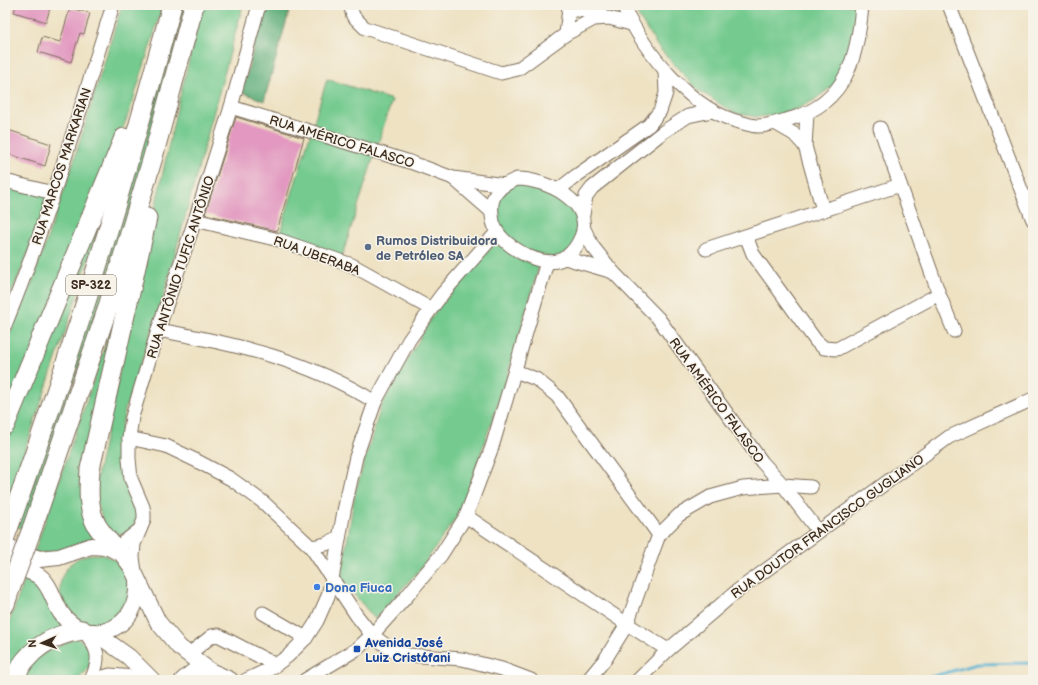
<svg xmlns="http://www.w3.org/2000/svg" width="1038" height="685" viewBox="0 0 1038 685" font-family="'Balsamiq Sans',sans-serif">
<rect width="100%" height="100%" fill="#f7f3e8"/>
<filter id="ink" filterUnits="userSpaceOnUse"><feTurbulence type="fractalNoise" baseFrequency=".025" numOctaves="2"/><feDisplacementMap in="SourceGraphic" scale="8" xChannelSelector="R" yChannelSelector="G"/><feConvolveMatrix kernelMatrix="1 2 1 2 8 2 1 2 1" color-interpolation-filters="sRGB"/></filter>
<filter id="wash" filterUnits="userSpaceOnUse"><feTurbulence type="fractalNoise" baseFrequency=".012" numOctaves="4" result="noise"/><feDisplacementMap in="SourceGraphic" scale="16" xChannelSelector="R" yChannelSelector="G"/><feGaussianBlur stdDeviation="0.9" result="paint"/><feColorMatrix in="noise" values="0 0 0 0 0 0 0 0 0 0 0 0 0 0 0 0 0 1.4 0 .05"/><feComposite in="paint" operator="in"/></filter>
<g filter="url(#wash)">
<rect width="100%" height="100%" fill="#eee2c3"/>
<g fill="#74ca8f" stroke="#587a56">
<path d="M122,5h41l-32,102 -30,79 -96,228v-70l27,-61 38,-110z"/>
<path d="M180,5h8l-48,177 -115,347 -8,-2z"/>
<path d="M203,5h40l-80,293 -38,112 -5,24 1,24 3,16 5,17 8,19 1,7 -3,7 -4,7 -7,3h-9l-6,-2 -5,-6 -10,-36 82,-378z"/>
<path d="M631,5h226l-3,33 -11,34 -13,16 -16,12 -17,9 -18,5 -21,3 -24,-4 -36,-23 -40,-43z"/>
<path d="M327,79l65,21 -50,156 -62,-23z"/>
<path d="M5,181l48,12 -48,116z"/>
<path d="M518,182l41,11 21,23 -5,30 -17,13 -39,-11 -19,-16 -5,-22 5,-18z"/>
<path d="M102,206l3,1 -36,114 -64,187v-71z"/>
<path d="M496,242l22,16 21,8 -32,111 -46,134 -40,57 -46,51 -34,-40 14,-86 26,-87 54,-94z"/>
<path d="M134,256l-50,208 18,78 -43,10 -25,1 61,-177z"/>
<circle cx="95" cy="589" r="35"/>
<path d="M27,574l9,6 30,46 -61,54v-47z"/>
<path d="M76,638c22,10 19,30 0,42h-58l16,-22z"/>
</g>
<path fill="#5fae7a" stroke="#4d6c4c" d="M265,5h26l-27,96 -22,-9z"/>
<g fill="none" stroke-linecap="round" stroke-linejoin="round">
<path stroke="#54b1d2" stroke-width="3" d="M920,680l57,-16 56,-1"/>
</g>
<g id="blocks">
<g fill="#e298c0">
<path d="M16,5h35l-5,17 -32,-10z"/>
<path d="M70,8l20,5 -6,21 -4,-1 -9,29 -33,-10 4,-15 18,5z"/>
<path d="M236,117l68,21 -27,93 -72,-17z"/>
<path d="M5,129l46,15 -6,22 -40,-13z"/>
</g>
</g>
</g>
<g filter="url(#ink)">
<use href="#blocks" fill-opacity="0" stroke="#7a6a58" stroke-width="1"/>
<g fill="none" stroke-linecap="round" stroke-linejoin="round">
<g stroke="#7a6a58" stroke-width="15">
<g id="minor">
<path d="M350,5l3,11 12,12 136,45 17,-4 48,-35 3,-25 -1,-4"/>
<path d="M623,5c21,47 68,106 120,118 4,1 10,3 15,3 12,0 24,-5 35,-8 54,-16 65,-63 69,-113"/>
<path d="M949,5l84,215"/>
<path d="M569,9c11,1 26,6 34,-4"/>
<path d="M566,34l28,-15 15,-1 22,6"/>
<path d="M231,107l179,55 43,16 52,7"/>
<path d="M807,114l-2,32 18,64"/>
<path d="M775,123l19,11 11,12"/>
<path d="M880,128l59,166 15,37"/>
<path d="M453,178l38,33"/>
<path d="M517,179c29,0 78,23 64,58 -4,9 -7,14 -14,19 -19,16 -57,-6 -69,-23 -6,-9 -7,-20 -6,-30 1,-4 3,-10 7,-13 4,-6 12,-8 18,-11z"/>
<path d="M5,181l48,12"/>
<path d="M558,190l18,-14 73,-51 11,-14 6,-18 -1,-22"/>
<path d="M583,215l3,-19 6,-8 19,-15 52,-41 25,-16 24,-5"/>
<path d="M195,220l84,20 73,25 79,44"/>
<path d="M584,229l9,18 20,25 45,46 104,144 21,23 35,46"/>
<path d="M746,236l7,18 63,87 8,7 13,1 102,-55"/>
<path d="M706,249l194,-64"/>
<path d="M565,258l48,14"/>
<path d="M5,325c43,-104 74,-213 108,-320"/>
<path d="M158,330c78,14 150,30 217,72"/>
<path d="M515,371l21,8 21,17 102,139"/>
<path d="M129,438l37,8 31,15 34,18 32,23 48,45 46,69 15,19 20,15 16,5 54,4 40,10 29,11"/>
<path d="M466,516l161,108 41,26"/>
<path d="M311,547l15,-3 13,-7"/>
<path d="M115,549l23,-18"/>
<path d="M135,572l-2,-15 1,-13 10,-24v-6l-1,-7 -12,-28 -2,-20v-21l3,-21 26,-87 37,-110 36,-113 28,-102"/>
<path d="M263,613l43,25"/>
<path d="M84,631c15,19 17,27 7,49"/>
<path d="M189,654l23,-18 6,-1 58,30"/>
<path d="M93,680l17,-5 24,2 11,3"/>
<path d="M246,680l24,-11 18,-13 18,-18 11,-17 11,-25 4,-17 12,-68 12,-54 19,-55 34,-62 22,-31 12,-16 54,-61"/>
<path d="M305,680l52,-31 15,-14 35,-39 34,-41 25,-39 26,-69 55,-185"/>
<path d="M588,680l18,-22 21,-34 26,-73 6,-16 20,-20 31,-18 33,-9 40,-3 28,2"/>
<path d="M638,680l30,-30 69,-59 212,-154 84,-38"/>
</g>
</g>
<g stroke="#7a6a58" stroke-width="18">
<g id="major">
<path d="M5,546l34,13 20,-2 32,-11 15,1 9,2 7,5 9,12 27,56 21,25 31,24 20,9"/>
<path d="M5,562c9,4 27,9 34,14 12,9 14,25 22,37 14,20 38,26 59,11 14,-11 18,-26 17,-43"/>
<path d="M94,632l35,25 23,23"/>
<path d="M183,680l10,-8 17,-1"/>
</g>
</g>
<g stroke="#7a6a58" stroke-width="21">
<g id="highway">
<path d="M5,425l119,-287"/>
<path d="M32,529l75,-219 46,-153 41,-152"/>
<path d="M5,537c32,-89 63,-177 91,-267 27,-88 52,-176 76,-265"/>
<path d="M115,549c-6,-8 -14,-16 -19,-25 -9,-17 -7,-37 -6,-55l57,-251"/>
<path d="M5,604l5,-15"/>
<path d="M13,680c14,-30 37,-45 69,-50"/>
</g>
</g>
<use href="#minor" stroke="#fff" stroke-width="13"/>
<use href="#major" stroke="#fff" stroke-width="16"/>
<use href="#highway" stroke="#fff" stroke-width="19"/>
<g stroke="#7a6a58" stroke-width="21" stroke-linecap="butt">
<path id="highway-bridge" d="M10,589l22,-60"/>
</g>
<use href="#highway-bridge" stroke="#fff" stroke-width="19"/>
</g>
</g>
<circle fill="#5c6f8a" stroke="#f7f3e8" stroke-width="1.5" cx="368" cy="247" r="4"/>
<circle fill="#3f7fe0" stroke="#f7f3e8" stroke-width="1.5" cx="317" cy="587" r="4"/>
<rect fill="#1a4fb4" stroke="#f7f3e8" stroke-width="1.5" x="353" y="645" width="8" height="8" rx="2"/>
<g text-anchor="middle" stroke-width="3" stroke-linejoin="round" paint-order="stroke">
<rect fill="#f7f3e8" stroke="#73665b" stroke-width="1" x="66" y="275" width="50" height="20" rx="3"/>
<g font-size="12" font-weight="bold" fill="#3b2a1e">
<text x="91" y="289">SP-322</text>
</g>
<g font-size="13" fill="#3b2a1e" stroke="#f7f3e8">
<text transform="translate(342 141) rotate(17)" y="5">RUA AMÉRICO FALASCO</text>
<text transform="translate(61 166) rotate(-72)" y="5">RUA MARCOS MARKARIAN</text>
<text transform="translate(317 255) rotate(20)" y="5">RUA UBERABA</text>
<text transform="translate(180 267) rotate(-72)" y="5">RUA ANTÔNIO TUFIC ANTÔNIO</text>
<text transform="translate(717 400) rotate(54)" y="5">RUA AMÉRICO FALASCO</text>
<text transform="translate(827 526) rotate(-36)" y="5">RUA DOUTOR FRANCISCO GUGLIANO</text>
</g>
<g font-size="13" font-weight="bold" fill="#4e5e75" stroke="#f7f3e8" text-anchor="start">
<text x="376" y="245">Rumos Distribuidora<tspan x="376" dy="15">de Petróleo SA</tspan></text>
</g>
<g font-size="13" font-weight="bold" fill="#366cbe" stroke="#f7f3e8" text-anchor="start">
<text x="325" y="592">Dona Fiuca</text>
</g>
<g font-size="13" font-weight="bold" fill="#164399" stroke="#f7f3e8" text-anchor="start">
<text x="365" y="647">Avenida José<tspan x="365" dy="15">Luiz Cristófani</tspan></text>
</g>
</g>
<rect width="1038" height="685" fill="none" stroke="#f7f3e8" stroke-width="20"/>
<g transform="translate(42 643) rotate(267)" stroke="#f7f3e8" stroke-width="3" paint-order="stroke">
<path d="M0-3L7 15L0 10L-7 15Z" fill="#3b2a1e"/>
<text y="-6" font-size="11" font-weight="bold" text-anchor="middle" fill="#3b2a1e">N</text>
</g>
</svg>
